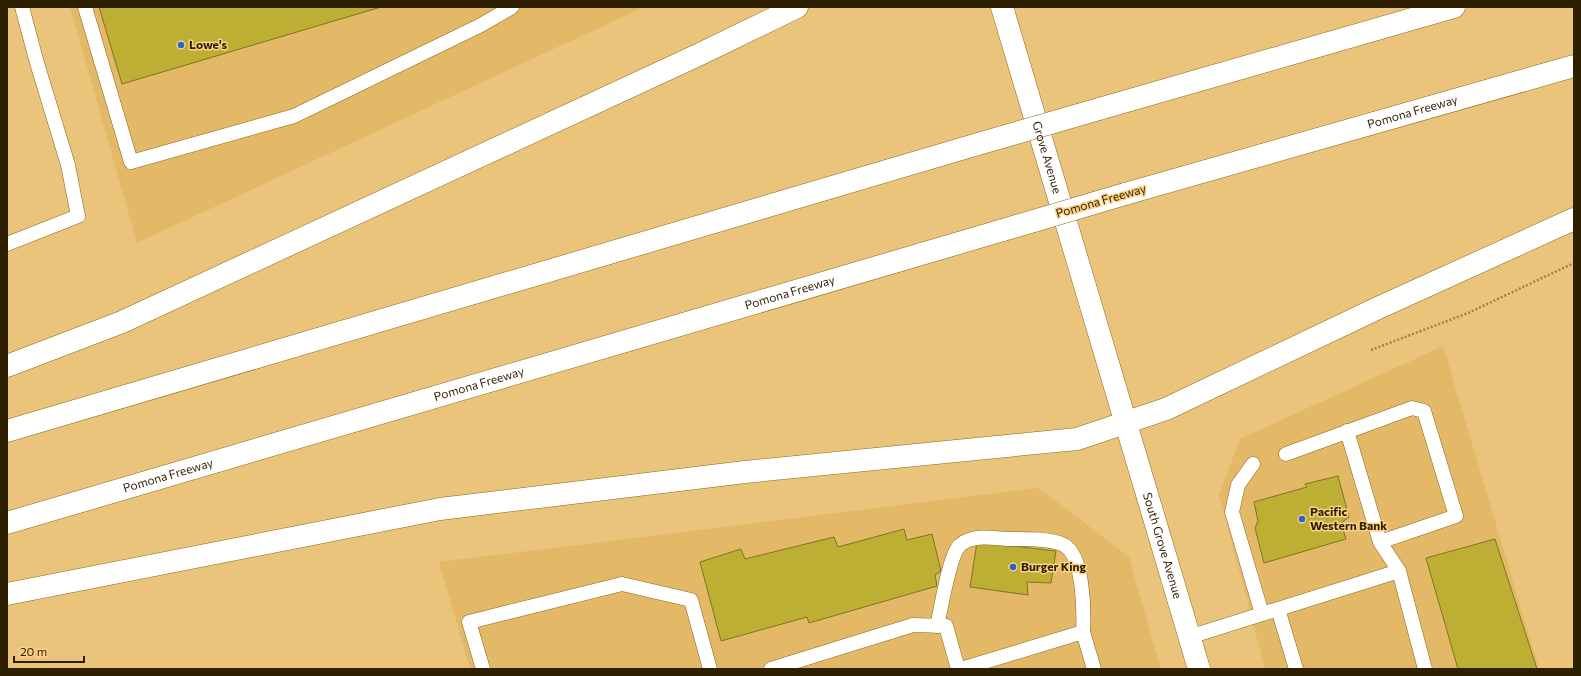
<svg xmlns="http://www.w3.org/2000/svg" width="1581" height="676" viewBox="0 0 1581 676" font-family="Commissioner,sans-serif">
<rect width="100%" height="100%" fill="#ebc47b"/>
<g fill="#e3b867">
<path d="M70,7h574l-507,236z"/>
<path d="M1443,346l96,323h-274l-46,-174 21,-56z"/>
<path d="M1039,488l90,69 32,112h-691l-31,-107z"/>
</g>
<g fill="#bdae34" stroke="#7f7522">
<path d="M99,7h282l-259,77z"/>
<path d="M1338,476l11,41 -8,6 5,16 -82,24 -9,-35 3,-7 -4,-19 53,-15 -2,-3z"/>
<path d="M904,529l3,11 25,-6 9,37 -6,4 2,11 -128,37 -2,-6 -86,24 -21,-79 41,-13 4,10 89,-22 4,10z"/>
<path d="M1495,539l42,130h-79l-32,-111z"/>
<path d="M977,542l79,9 -5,32 -24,-1 1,13 -58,-8z"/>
</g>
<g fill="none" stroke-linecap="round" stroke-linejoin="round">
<g stroke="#8c6818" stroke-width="15">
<g id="service">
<path d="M85,7l46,155 163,-46 187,-91 31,-18"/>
<path d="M7,244l71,-28 -10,-51 -31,-102 -15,-56"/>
<path d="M1286,454l126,-46 12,3 32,105 -76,26 -33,-111"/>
<path d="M1253,464l-15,21 -6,27 30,102"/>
<path d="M1380,542l19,29"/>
<path d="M1278,609l18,60"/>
<path d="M937,626c4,-16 12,-71 23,-81 13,-11 32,-7 47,-6 16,0 43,-1 57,6 20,11 20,67 19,87"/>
<path d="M1189,637l210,-66 26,98"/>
<path d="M483,669l-14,-47 153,-38 69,16 19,69"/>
<path d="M771,669l142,-44 33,1 12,43"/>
<path d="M961,669l122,-37 11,37"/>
</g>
</g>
<g stroke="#8c6818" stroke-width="23">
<g id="secondary">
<path id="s1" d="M1002,7l197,662"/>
</g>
</g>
<g stroke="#8c6818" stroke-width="23">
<g id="motorway">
<path d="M1099,109l355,-102"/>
<path id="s2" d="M1125,194l449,-128"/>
<path d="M7,366l115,-44 576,-267 99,-48"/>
<path d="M7,431l971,-287"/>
<path id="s3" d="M7,523l996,-293"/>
<path d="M7,594l433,-85 305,-37 332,-33 89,-30 212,-101 196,-89"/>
</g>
</g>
<path stroke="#9f814a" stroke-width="2.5" stroke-dasharray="2 2" stroke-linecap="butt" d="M1371,350l97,-37 106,-50"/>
<use href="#service" stroke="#fff" stroke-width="14"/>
<use href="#secondary" stroke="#fff" stroke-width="22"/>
<use href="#motorway" stroke="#fff" stroke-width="22"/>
<g stroke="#8c6818" stroke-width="23" stroke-linecap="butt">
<g id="motorway-bridge">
<path d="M978,144l121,-35"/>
<path d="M1003,230l122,-36"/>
</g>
</g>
<use href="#motorway-bridge" stroke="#fff" stroke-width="22"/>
</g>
<g fill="#2b63d1" stroke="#f9d187" stroke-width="1.5">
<circle cx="181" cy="45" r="4"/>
<circle cx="1302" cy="519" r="4"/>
<circle cx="1013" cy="567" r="4"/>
</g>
<g text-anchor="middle" stroke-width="3" stroke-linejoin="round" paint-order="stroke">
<g font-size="12" font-weight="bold" fill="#2e1f01" stroke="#f9d187" text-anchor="start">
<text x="189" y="49">Lowe's</text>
<text x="1310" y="516">Pacific<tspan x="1310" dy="14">Western Bank</tspan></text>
<text x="1021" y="571">Burger King</text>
</g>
<g font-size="12" fill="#2e1f01" stroke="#f9d187">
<text dy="4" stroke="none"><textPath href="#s2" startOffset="299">Pomona Freeway</textPath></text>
<text dy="4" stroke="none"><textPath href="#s1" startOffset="157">Grove Avenue</textPath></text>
<text transform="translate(1101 201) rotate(-16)" y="4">Pomona Freeway</text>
<text dy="4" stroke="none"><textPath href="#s3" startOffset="816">Pomona Freeway</textPath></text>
<text dy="4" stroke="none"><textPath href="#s3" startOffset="492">Pomona Freeway</textPath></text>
<text dy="4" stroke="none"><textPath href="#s3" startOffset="168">Pomona Freeway</textPath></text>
<text dy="4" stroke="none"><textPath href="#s1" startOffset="562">South Grove Avenue</textPath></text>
</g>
</g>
<rect width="1581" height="676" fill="none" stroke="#2e1f01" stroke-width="16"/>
<path d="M14 656v6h70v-6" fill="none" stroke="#2e1f01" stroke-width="2"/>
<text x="20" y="656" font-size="12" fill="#2e1f01" stroke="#f9d187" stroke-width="3" paint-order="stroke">20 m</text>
</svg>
